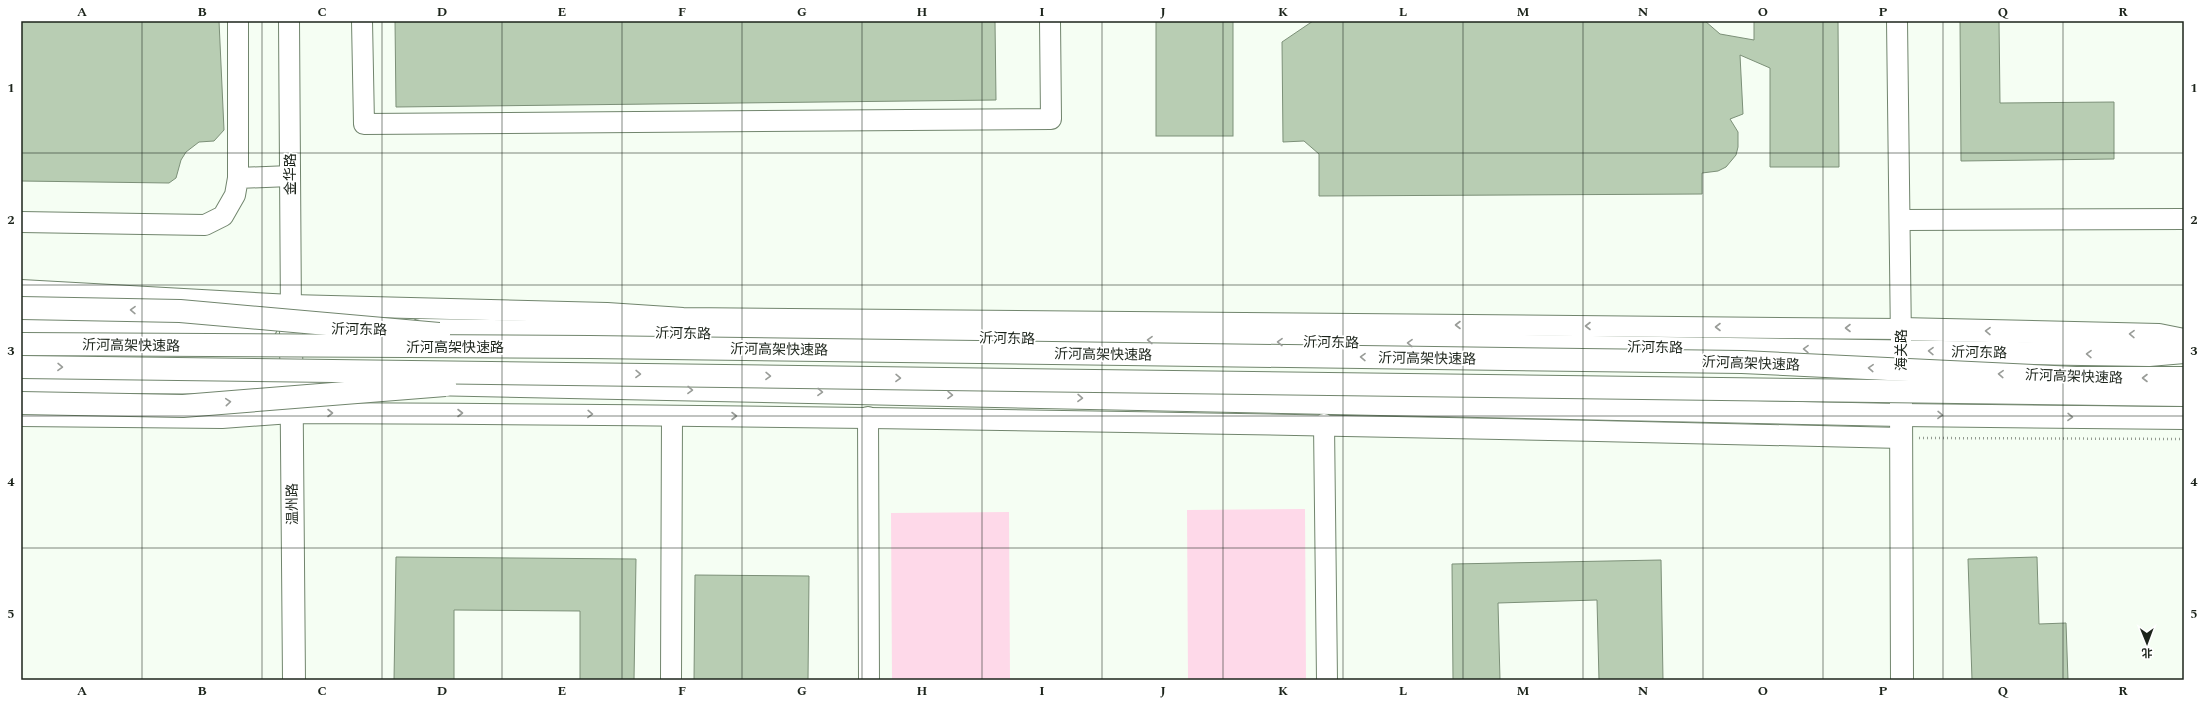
<svg xmlns="http://www.w3.org/2000/svg" width="2205" height="701" viewBox="0 0 2205 701" font-family="Spectral,'Noto Sans SC',serif">
<rect width="100%" height="100%" fill="#f5fef3"/>
<g fill="#fed9e9">
<path d="M1305,509l1,171h-118l-1,-170z"/>
<path d="M1009,512l1,168h-118l-1,-167z"/>
</g>
<g fill="#b8cdb3" stroke="#7c9078">
<path d="M21,21h198l5,109 -10,11 -15,1 -13,10 -5,8 -5,18 -7,5 -148,-2z"/>
<path d="M395,21h600l1,79 -600,7z"/>
<rect x="1156" y="21" width="77" height="115"/>
<path d="M1313,21h392l15,13 34,6v-19h84l1,146h-69v-99l-30,-13 3,59 -13,5 8,13v15l-2,8 -10,12 -8,4 -16,2v21l-383,2v-42l-15,-13 -21,1 -1,-100z"/>
<path d="M1960,21h39l1,82 114,-1v57l-153,2z"/>
<path d="M396,557l240,2 -2,121h-54v-69l-126,-1v70h-60z"/>
<path d="M2037,557l2,67 27,-1 2,57h-96l-4,-121z"/>
<path d="M1661,560l2,120h-64l-2,-80 -99,3 2,77h-47l-1,-116z"/>
<path d="M695,575l114,1 -1,104h-114z"/>
</g>
<g fill="none" stroke-linecap="round" stroke-linejoin="round">
<g stroke="#71856d" stroke-width="22">
<g id="minor">
<path d="M289,21l2,297"/>
<path d="M362,21l2,103 687,-5 -1,-98"/>
<path d="M1897,21l4,321"/>
<path d="M238,178v-156"/>
<path d="M1901,220l283,-1"/>
<path d="M21,222l184,3 18,-9 12,-21 3,-17 52,-2"/>
<path d="M21,290l270,15 316,8 76,5 1218,11"/>
<path d="M21,416l201,2 69,-5c537,2 1073,12 1610,25"/>
<path d="M868,417l1,263"/>
<path d="M1324,424l3,256"/>
<path d="M671,680l1,-264"/>
</g>
</g>
<g stroke="#71856d" stroke-width="24">
<g id="major">
<path d="M21,324l245,3"/>
<path d="M291,328l3,352"/>
<path d="M1901,329l258,6 25,5"/>
<path d="M420,330l1729,25 35,-3"/>
<path d="M21,382l349,1"/>
<path d="M426,384l1475,31 283,3"/>
<path d="M1901,401l1,279"/>
</g>
</g>
<path stroke="#939b91" stroke-width="2.5" stroke-dasharray="1 3" stroke-linecap="butt" d="M1919,438l265,1"/>
<use href="#minor" stroke="#fff" stroke-width="20"/>
<use href="#major" stroke="#fff" stroke-width="22"/>
<g stroke="#71856d" stroke-width="24" stroke-linecap="butt">
<g id="highway-bridge">
<path d="M21,308l159,3 259,23"/>
<path d="M21,344l569,3 1152,15 334,16h108"/>
<path d="M21,367l2163,28"/>
<path d="M21,403l162,3 262,-21"/>
</g>
</g>
<use href="#highway-bridge" stroke="#fff" stroke-width="22"/>
</g>
<defs><path id="oneway-chevron" d="M-2-3.5L2.5 0L-2 3.5" fill="none" stroke-width="1.6" stroke-linecap="round" stroke-linejoin="round"/></defs>
<g stroke="#999c98">
<use href="#oneway-chevron" transform="translate(133 310) rotate(-179)"/>
<use href="#oneway-chevron" transform="translate(1458 325) rotate(-180)"/>
<use href="#oneway-chevron" transform="translate(1588 326) rotate(-180)"/>
<use href="#oneway-chevron" transform="translate(1718 327) rotate(-180)"/>
<use href="#oneway-chevron" transform="translate(1848 328) rotate(-180)"/>
<use href="#oneway-chevron" transform="translate(1988 331) rotate(-179)"/>
<use href="#oneway-chevron" transform="translate(2132 334) rotate(-179)"/>
<use href="#oneway-chevron" transform="translate(1150 340) rotate(-179)"/>
<use href="#oneway-chevron" transform="translate(1280 342) rotate(-179)"/>
<use href="#oneway-chevron" transform="translate(1410 343) rotate(-179)"/>
<use href="#oneway-chevron" transform="translate(1806 349) rotate(-179)"/>
<use href="#oneway-chevron" transform="translate(1931 351) rotate(-179)"/>
<use href="#oneway-chevron" transform="translate(2089 354) rotate(-179)"/>
<use href="#oneway-chevron" transform="translate(1363 357) rotate(-179)"/>
<use href="#oneway-chevron" transform="translate(60 367) rotate(1)"/>
<use href="#oneway-chevron" transform="translate(1871 368) rotate(-177)"/>
<use href="#oneway-chevron" transform="translate(638 374) rotate(1)"/>
<use href="#oneway-chevron" transform="translate(2001 374) rotate(-177)"/>
<use href="#oneway-chevron" transform="translate(768 376) rotate(1)"/>
<use href="#oneway-chevron" transform="translate(898 378) rotate(1)"/>
<use href="#oneway-chevron" transform="translate(2145 378) rotate(-180)"/>
<use href="#oneway-chevron" transform="translate(690 390) rotate(1)"/>
<use href="#oneway-chevron" transform="translate(820 392) rotate(1)"/>
<use href="#oneway-chevron" transform="translate(950 395) rotate(1)"/>
<use href="#oneway-chevron" transform="translate(1080 398) rotate(1)"/>
<use href="#oneway-chevron" transform="translate(228 402) rotate(-5)"/>
<use href="#oneway-chevron" transform="translate(330 413)"/>
<use href="#oneway-chevron" transform="translate(460 413)"/>
<use href="#oneway-chevron" transform="translate(590 414) rotate(2)"/>
<use href="#oneway-chevron" transform="translate(1940 415) rotate(1)"/>
<use href="#oneway-chevron" transform="translate(734 416)"/>
<use href="#oneway-chevron" transform="translate(2070 417) rotate(1)"/>
</g>
<path fill="none" stroke="#1c241b" stroke-width="1" stroke-opacity="0.55" d="M142,21v659M262,21v659M382,21v659M502,21v659M622,21v659M742,21v659M862,21v659M982,21v659M1102,21v659M1223,21v659M1343,21v659M1463,21v659M1583,21v659M1703,21v659M1823,21v659M1943,21v659M2063,21v659M21,153h2163M21,285h2163M21,416h2163M21,548h2163"/>
<g text-anchor="middle" stroke-width="3.5" stroke-linejoin="round" paint-order="stroke">
<g font-size="14" fill="#1c241b" stroke="#fff">
<text transform="translate(290 174) rotate(-90)" y="5">金华路</text>
<text transform="translate(359 329) rotate(1)" y="5">沂河东路</text>
<text transform="translate(683 333) rotate(1)" y="5">沂河东路</text>
<text transform="translate(1007 338) rotate(1)" y="5">沂河东路</text>
<text transform="translate(1331 342) rotate(1)" y="5">沂河东路</text>
<text transform="translate(131 345) rotate(1)" y="5">沂河高架快速路</text>
<text x="455" y="352">沂河高架快速路</text>
<text transform="translate(1655 347) rotate(1)" y="5">沂河东路</text>
<text transform="translate(779 349) rotate(1)" y="5">沂河高架快速路</text>
<text transform="translate(1901 350) rotate(-90)" y="5">海关路</text>
<text transform="translate(1979 352) rotate(1)" y="5">沂河东路</text>
<text transform="translate(1103 354) rotate(1)" y="5">沂河高架快速路</text>
<text transform="translate(1427 358) rotate(1)" y="5">沂河高架快速路</text>
<text transform="translate(1751 363) rotate(2)" y="5">沂河高架快速路</text>
<text transform="translate(2074 376) rotate(2)" y="5">沂河高架快速路</text>
<text transform="translate(292 504) rotate(-91)" y="5">温州路</text>
</g>
</g>
<rect width="2205" height="701" fill="none" stroke="#ffffff" stroke-width="44"/>
<g transform="translate(2147 643) rotate(179)" stroke="#ffffff" stroke-width="3" paint-order="stroke">
<path d="M0-3L7 15L0 10L-7 15Z" fill="#1c241b"/>
<text y="-6" font-size="11" font-weight="bold" text-anchor="middle" fill="#1c241b">北</text>
</g>
<rect x="22" y="22" width="2161" height="657" fill="none" stroke="#1c241b" stroke-width="1.5"/>
<g font-size="13" text-anchor="middle" font-weight="bold" fill="#1c241b">
<text x="82" y="16">A</text>
<text x="202" y="16">B</text>
<text x="322" y="16">C</text>
<text x="442" y="16">D</text>
<text x="562" y="16">E</text>
<text x="682" y="16">F</text>
<text x="802" y="16">G</text>
<text x="922" y="16">H</text>
<text x="1042" y="16">I</text>
<text x="1163" y="16">J</text>
<text x="1283" y="16">K</text>
<text x="1403" y="16">L</text>
<text x="1523" y="16">M</text>
<text x="1643" y="16">N</text>
<text x="1763" y="16">O</text>
<text x="1883" y="16">P</text>
<text x="2003" y="16">Q</text>
<text x="2123" y="16">R</text>
<text x="11" y="92">1</text>
<text x="2194" y="92">1</text>
<text x="11" y="224">2</text>
<text x="2194" y="224">2</text>
<text x="11" y="355">3</text>
<text x="2194" y="355">3</text>
<text x="11" y="486">4</text>
<text x="2194" y="486">4</text>
<text x="11" y="618">5</text>
<text x="2194" y="618">5</text>
<text x="82" y="695">A</text>
<text x="202" y="695">B</text>
<text x="322" y="695">C</text>
<text x="442" y="695">D</text>
<text x="562" y="695">E</text>
<text x="682" y="695">F</text>
<text x="802" y="695">G</text>
<text x="922" y="695">H</text>
<text x="1042" y="695">I</text>
<text x="1163" y="695">J</text>
<text x="1283" y="695">K</text>
<text x="1403" y="695">L</text>
<text x="1523" y="695">M</text>
<text x="1643" y="695">N</text>
<text x="1763" y="695">O</text>
<text x="1883" y="695">P</text>
<text x="2003" y="695">Q</text>
<text x="2123" y="695">R</text>
</g>
</svg>
